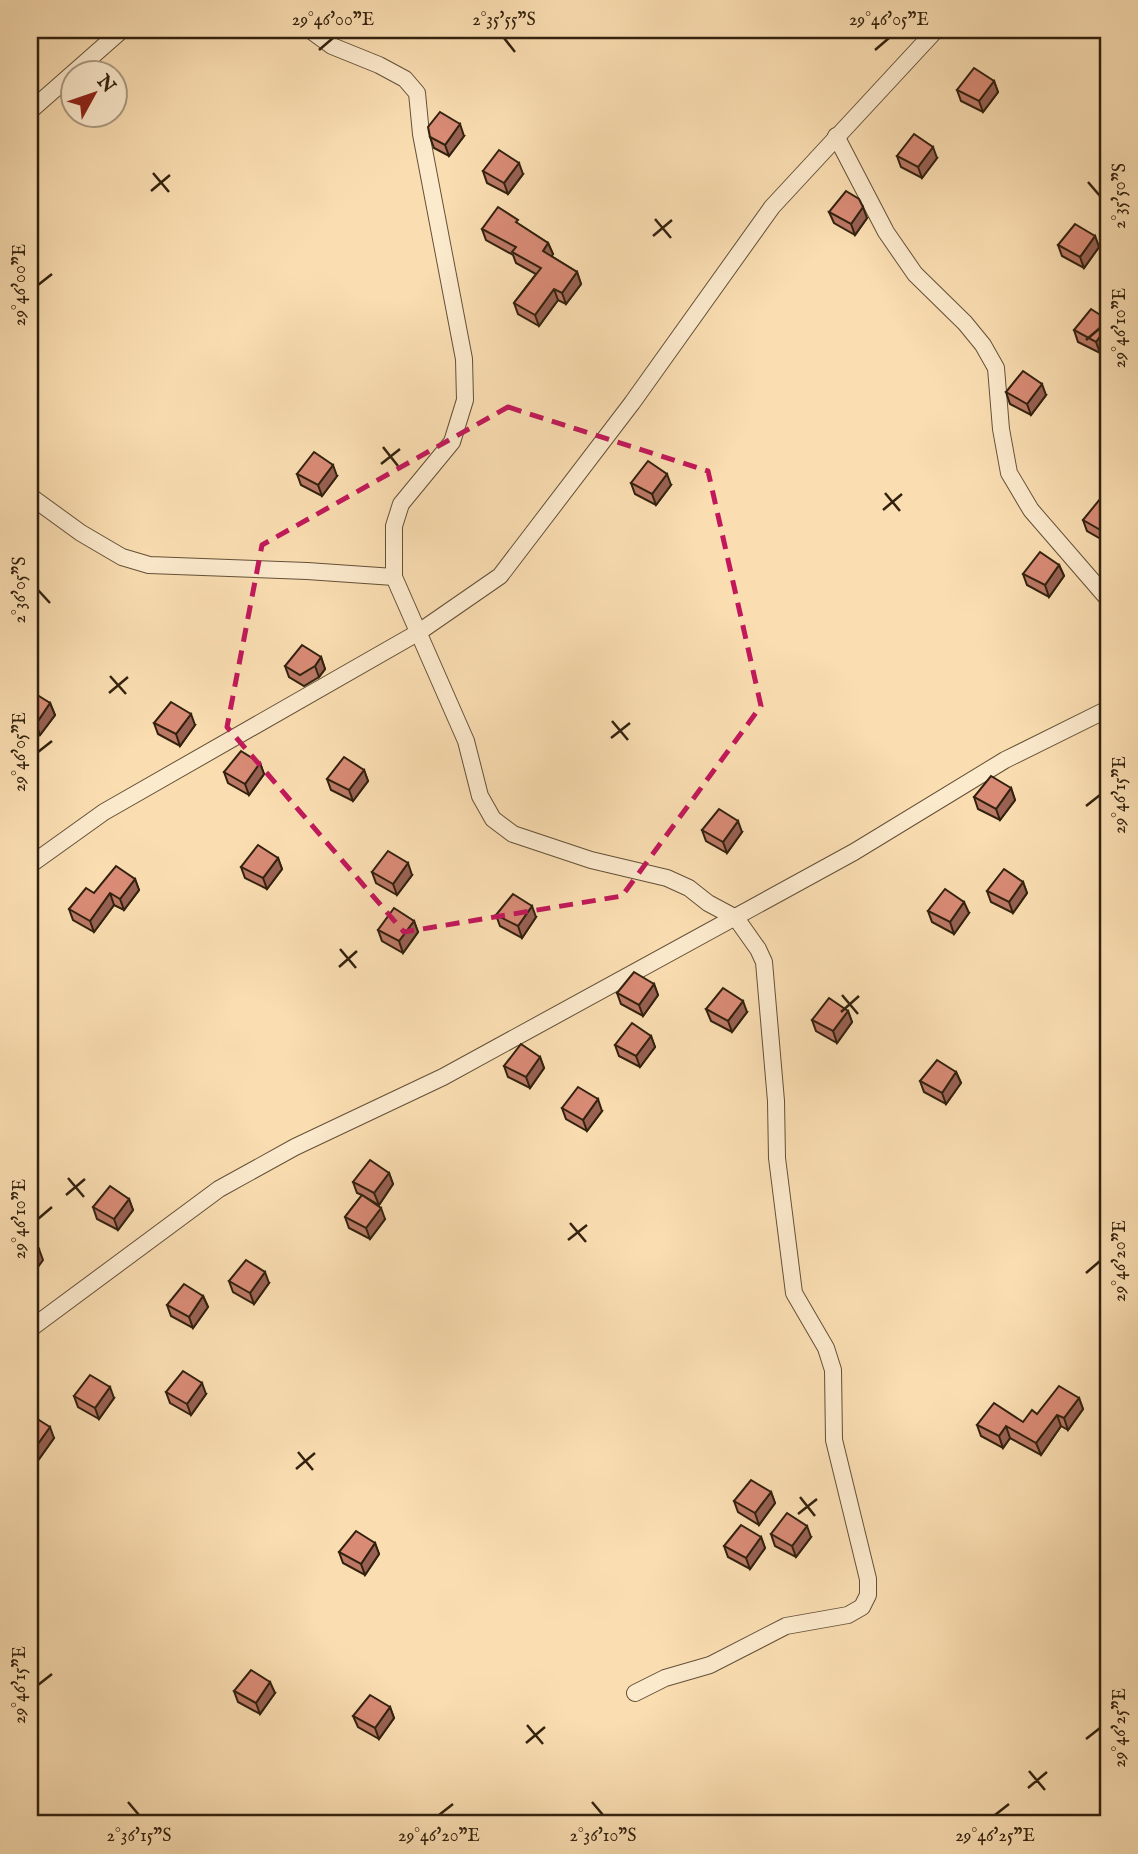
<svg xmlns="http://www.w3.org/2000/svg" width="1138" height="1854" viewBox="0 0 1138 1854" font-family="'IM FELL English',serif">
<rect width="100%" height="100%" fill="#fadeb2"/>
<filter id="stains"><feTurbulence type="fractalNoise" baseFrequency=".00286" numOctaves="4"/><feColorMatrix values="0 0 0 0 .2 0 0 0 0 .09 0 0 0 0 .02 0 0 0 .5 -.17"/></filter>
<radialGradient id="worn" r=".72"><stop offset=".6" stop-color="#630" stop-opacity="0"/><stop offset="1" stop-color="#630" stop-opacity=".3"/></radialGradient>
<g fill="none" stroke-linecap="round" stroke-linejoin="round">
<g stroke="#645037" stroke-width="18">
<g id="minor">
<path d="M30,111l92,-81"/>
<path d="M836,136l50,96 29,42 50,49 18,22 13,23 5,61 8,44 22,37 77,89"/>
<path d="M30,496l51,37 41,24 27,8 158,6 87,6v-51l7,-22 51,-62 13,-42 -1,-41 -43,-225 -4,-41 -12,-14 -26,-14 -47,-19 -22,-16"/>
<path d="M394,577l72,164 14,55 13,23 20,15 78,26 76,18 22,10 19,15 28,15 22,31 6,13 12,139 1,57 17,135 32,55 7,22 1,70 34,139v16l-6,12 -14,8 -62,11 -76,39 -45,13 -30,15"/>
<path d="M30,865l74,-53 315,-180 81,-56 132,-173 140,-196 164,-177"/>
<path d="M30,1329l189,-140 76,-42 148,-70 411,-225 151,-92 103,-51"/>
</g>
</g>
<use href="#minor" stroke="#fceacd" stroke-width="16"/>
</g>
<g fill="#bb7865" stroke="#32210e" stroke-width="2">
<path d="M994,81l4,11 -15,20 -22,-11 -4,-11z"/>
<path d="M464,136l-15,20 -15,-8 -4,-11z"/>
<path d="M897,156l40,2 -15,20 -21,-11z"/>
<path d="M483,171l40,3 -15,20 -21,-11z"/>
<path d="M829,212l38,6 -12,17 -21,-12z"/>
<path d="M520,225l28,18 5,11 -2,2 26,16 4,12 -15,20 -8,-4 -19,26 -21,-12 -4,-11 22,-29 -20,-11 -3,-8 -27,-15 -4,-11z"/>
<path d="M1095,236l4,11 -15,21 -22,-12 -4,-11z"/>
<path d="M1108,320v21l-8,12 -22,-11 -4,-12z"/>
<path d="M1006,392l40,3 -15,20 -21,-11z"/>
<path d="M297,474l40,2 -15,20 -21,-11z"/>
<path d="M631,483l40,2 -15,20 -21,-11z"/>
<path d="M1108,504v39l-21,-12 -4,-11z"/>
<path d="M1059,565l5,11 -15,21 -22,-12 -4,-11z"/>
<path d="M321,657l4,12 -6,8 -15,9 -15,-9 -4,-11z"/>
<path d="M30,693l20,10 5,12 -15,20 -10,-5z"/>
<path d="M154,723l41,2 -15,21 -22,-12z"/>
<path d="M260,763l4,11 -15,21 -21,-12 -4,-11z"/>
<path d="M364,770l4,11 -15,20 -22,-11 -4,-11z"/>
<path d="M1011,788l4,12 -15,20 -22,-11 -4,-12z"/>
<path d="M702,830l40,2 -15,21 -21,-12z"/>
<path d="M278,858l4,11 -15,20 -22,-11 -4,-11z"/>
<path d="M372,872l40,3 -15,20 -21,-12z"/>
<path d="M135,879l4,11 -15,20 -10,-5 -20,27 -21,-12 -4,-11 25,-16z"/>
<path d="M1023,882l4,11 -14,20 -22,-11 -4,-11z"/>
<path d="M928,911l41,2 -15,21 -22,-12z"/>
<path d="M496,915l40,2 -14,21 -22,-12z"/>
<path d="M414,921l4,11 -15,21 -21,-12 -4,-11z"/>
<path d="M654,984l4,11 -15,21 -22,-12 -4,-11z"/>
<path d="M706,1009l41,3 -15,20 -21,-11z"/>
<path d="M848,1011l4,11 -15,21 -21,-12 -4,-11z"/>
<path d="M651,1036l4,11 -15,20 -21,-11 -4,-11z"/>
<path d="M540,1057l4,11 -14,20 -22,-11 -4,-11z"/>
<path d="M956,1072l5,11 -15,21 -22,-12 -4,-11z"/>
<path d="M562,1108l40,3 -15,20 -21,-12z"/>
<path d="M389,1173l4,11 -14,21 -17,-10 23,24 -15,20 -21,-11 -4,-11 17,-22 -5,-2 -4,-11z"/>
<path d="M129,1199l4,11 -15,20 -21,-11 -4,-12z"/>
<path d="M229,1281l40,2 -15,21 -21,-12z"/>
<path d="M203,1296l5,11 -15,21 -22,-12 -4,-11z"/>
<path d="M166,1392l40,2 -15,21 -21,-12z"/>
<path d="M74,1396l40,2 -15,21 -21,-12z"/>
<path d="M1079,1398l4,11 -15,21 -7,-4 -20,29 -31,-17 -7,10 -22,-12 -4,-11 46,-3 14,-8z"/>
<path d="M30,1416l24,22 -15,21 -9,-5z"/>
<path d="M771,1492l4,11 -16,22 -21,-13 -4,-11z"/>
<path d="M771,1534l40,3 -15,20 -21,-11z"/>
<path d="M761,1537l4,11 -15,21 -22,-12 -4,-11z"/>
<path d="M375,1543l4,11 -14,21 -22,-12 -4,-11z"/>
<path d="M234,1691l41,2 -15,21 -22,-12z"/>
<path d="M390,1707l4,11 -15,21 -21,-12 -5,-11z"/>
</g>
<g fill="#986153" stroke="#32210e" stroke-width="2">
<path d="M994,81l4,11 -15,20 -4,-11z"/>
<path d="M460,124l4,12 -15,20 -4,-11z"/>
<path d="M933,147l4,11 -15,20 -4,-11z"/>
<path d="M519,163l4,11 -15,20 -4,-11z"/>
<path d="M863,207l4,11 -12,17 -4,-11z"/>
<path d="M1095,236l4,11 -15,21 -4,-11z"/>
<path d="M548,243l5,11 -6,8 -4,-11z"/>
<path d="M577,272l4,12 -15,20 -4,-11z"/>
<path d="M554,289l4,11 -19,26 -4,-11z"/>
<path d="M1108,325v16l-8,12 -4,-11z"/>
<path d="M1042,384l4,11 -15,20 -4,-11z"/>
<path d="M333,465l4,11 -15,20 -4,-11z"/>
<path d="M667,474l4,11 -15,20 -4,-11z"/>
<path d="M1108,526v17l-4,-11z"/>
<path d="M1059,565l5,11 -15,21 -4,-12z"/>
<path d="M321,657l4,12 -6,8 -4,-11z"/>
<path d="M50,703l5,12 -15,20 -4,-11z"/>
<path d="M191,714l4,11 -15,21 -4,-12z"/>
<path d="M260,763l4,11 -15,21 -4,-11z"/>
<path d="M364,770l4,11 -15,20 -4,-11z"/>
<path d="M1011,788l4,12 -15,20 -4,-11z"/>
<path d="M738,821l4,11 -15,21 -4,-11z"/>
<path d="M278,858l4,11 -15,20 -4,-11z"/>
<path d="M408,863l4,12 -15,20 -4,-11z"/>
<path d="M135,879l4,11 -15,20 -4,-11z"/>
<path d="M1023,882l4,11 -14,20 -4,-11z"/>
<path d="M110,893l4,12 -20,27 -4,-11z"/>
<path d="M964,902l5,11 -15,21 -4,-12z"/>
<path d="M532,906l4,11 -14,21 -4,-12z"/>
<path d="M414,921l4,11 -15,21 -4,-12z"/>
<path d="M654,984l4,11 -15,21 -4,-11z"/>
<path d="M743,1001l4,11 -15,20 -4,-11z"/>
<path d="M848,1011l4,11 -15,21 -4,-12z"/>
<path d="M651,1036l4,11 -15,20 -4,-11z"/>
<path d="M540,1057l4,11 -14,20 -4,-11z"/>
<path d="M956,1072l5,11 -15,21 -4,-11z"/>
<path d="M598,1099l4,12 -15,20 -4,-11z"/>
<path d="M389,1173l4,11 -14,21 -5,-12z"/>
<path d="M129,1199l4,11 -15,20 -4,-11z"/>
<path d="M381,1208l4,11 -15,20 -4,-11z"/>
<path d="M39,1249l4,11 -13,18v-16z"/>
<path d="M265,1272l4,11 -15,21 -4,-11z"/>
<path d="M203,1296l5,11 -15,21 -4,-11z"/>
<path d="M202,1383l4,11 -15,21 -4,-11z"/>
<path d="M110,1387l4,11 -15,21 -4,-11z"/>
<path d="M1079,1398l4,11 -15,21 -4,-12z"/>
<path d="M1057,1415l4,11 -20,29 -5,-12z"/>
<path d="M1006,1426l4,12 -7,10 -4,-12z"/>
<path d="M50,1427l4,11 -15,21 -4,-11z"/>
<path d="M771,1492l4,11 -16,22 -4,-12z"/>
<path d="M807,1526l4,11 -15,20 -4,-11z"/>
<path d="M761,1537l4,11 -15,21 -4,-11z"/>
<path d="M375,1543l4,11 -14,21 -4,-11z"/>
<path d="M270,1682l5,11 -15,21 -4,-11z"/>
<path d="M390,1707l4,11 -15,21 -4,-11z"/>
</g>
<g fill="#d98b76" stroke="#32210e" stroke-width="2">
<path d="M974,68l20,13 -15,20 -22,-11z"/>
<path d="M440,112l20,12 -15,21 -15,-8 -2,-10z"/>
<path d="M914,134l19,13 -15,20 -21,-11z"/>
<path d="M499,150l20,13 -15,20 -21,-12z"/>
<path d="M846,191l13,8 4,8 -12,17 -22,-12z"/>
<path d="M498,207l20,13 -2,2 32,21 -5,8 34,21 -15,21 -8,-4 -19,26 -21,-12 27,-35 -29,-16 4,-5 -34,-18z"/>
<path d="M1075,224l20,12 -15,21 -22,-12z"/>
<path d="M1091,309l17,11v5l-12,17 -22,-12z"/>
<path d="M1023,371l19,13 -15,20 -21,-12z"/>
<path d="M314,452l19,13 -15,20 -21,-11z"/>
<path d="M648,461l19,13 -15,20 -21,-11z"/>
<path d="M1100,499l8,5v22l-4,6 -21,-12z"/>
<path d="M1040,552l19,13 -14,20 -22,-11z"/>
<path d="M302,645l19,12 -6,9 -15,9 -15,-9z"/>
<path d="M31,691l19,12 -14,21 -6,-3v-28z"/>
<path d="M171,702l20,12 -15,20 -22,-11z"/>
<path d="M241,751l19,12 -15,21 -21,-12z"/>
<path d="M344,757l20,13 -15,20 -22,-11z"/>
<path d="M991,776l20,12 -15,21 -22,-12z"/>
<path d="M719,809l19,12 -15,21 -21,-12z"/>
<path d="M258,845l20,13 -15,20 -22,-11z"/>
<path d="M388,851l20,12 -15,21 -21,-12z"/>
<path d="M116,866l19,13 -15,20 -10,-6 -20,28 -21,-12 17,-21 8,5z"/>
<path d="M1004,869l19,13 -14,20 -22,-11z"/>
<path d="M945,889l19,13 -14,20 -22,-11z"/>
<path d="M513,894l19,12 -14,20 -22,-11z"/>
<path d="M394,908l20,13 -15,20 -21,-11z"/>
<path d="M634,972l20,12 -15,21 -22,-12z"/>
<path d="M723,988l20,13 -15,20 -22,-12z"/>
<path d="M829,998l19,13 -15,20 -21,-11z"/>
<path d="M632,1023l19,13 -15,20 -21,-11z"/>
<path d="M521,1044l19,13 -14,20 -22,-11z"/>
<path d="M937,1060l19,12 -14,21 -22,-12z"/>
<path d="M578,1087l20,12 -15,21 -21,-12z"/>
<path d="M370,1160l19,13 -15,20 -21,-11z"/>
<path d="M110,1186l19,13 -15,20 -21,-12z"/>
<path d="M362,1195l19,13 -15,20 -21,-11z"/>
<path d="M30,1243l9,6 -9,13z"/>
<path d="M246,1260l19,12 -15,21 -21,-12z"/>
<path d="M184,1284l19,12 -14,21 -22,-12z"/>
<path d="M183,1371l19,12 -15,21 -21,-12z"/>
<path d="M90,1375l20,12 -15,21 -21,-12z"/>
<path d="M1059,1386l20,12 -15,20 -7,-3 -21,28 -30,-17 -7,10 -22,-11 17,-22 29,19 9,-12 5,4z"/>
<path d="M31,1415l19,12 -15,21 -5,-3v-29z"/>
<path d="M751,1480l20,12 -16,21 -21,-12z"/>
<path d="M787,1513l20,13 -15,20 -21,-12z"/>
<path d="M741,1525l20,12 -15,21 -22,-12z"/>
<path d="M356,1531l19,12 -14,21 -22,-12z"/>
<path d="M251,1670l19,12 -14,21 -22,-12z"/>
<path d="M370,1695l20,12 -15,21 -22,-12z"/>
</g>
<path fill="none" stroke="#c2185b" stroke-width="5" stroke-dasharray="14 9" stroke-linejoin="round" d="M508,407l200,64 53,235 -139,190 -218,36 -177,-205 35,-182z"/>
<path fill="none" stroke="#32210e" stroke-width="2.5" d="M504,38l11,14M319,50l14,-12M875,50l14,-12M153,173l16,19M1088,182l12,14M151,191l19,-16M655,219l16,19M653,236l19,-16M38,285l14,-11M1086,340l14,-12M383,447l15,19M381,464l19,-15M885,493l15,18M883,510l19,-16M38,590l12,13M110,676l16,18M109,693l19,-16M612,721l16,19M611,738l19,-15M38,752l14,-11M1086,806l14,-11M340,949l16,19M339,967l18,-16M842,995l16,19M841,1012l18,-16M68,1178l16,19M66,1195l19,-16M38,1219l14,-12M570,1223l16,19M568,1240l19,-15M1086,1273l14,-12M298,1452l15,18M296,1469l19,-16M800,1497l15,19M798,1514l19,-15M38,1685l14,-11M527,1725l16,19M1086,1739l14,-11M526,1743l19,-16M1029,1771l16,19M1028,1788l19,-16M128,1802l11,13M592,1802l11,13M439,1815l14,-11M995,1815l14,-11"/>
<rect width="1138" height="1854" fill="none" stroke="#fadeb2" stroke-width="77"/>
<g transform="translate(94 94) rotate(50)"><circle r="33" fill="#fceacd" stroke="#ab9a81" stroke-width="2"/>
<path d="M0-5L12 26L0 18L-12 26Z" fill="#8f2418"/>
<text y="-10" font-size="19" font-weight="bold" text-anchor="middle" fill="#32210e">N</text>
</g>
<rect x="38" y="38" width="1062" height="1777" fill="none" stroke="#32210e" stroke-width="2.5"/>
<g font-size="18" text-anchor="middle" fill="#32210e">
<text x="333" y="25">29°46'00"E</text>
<text x="504" y="25">2°35'55"S</text>
<text x="889" y="25">29°46'05"E</text>
<text transform="translate(1119 196) rotate(-90)" y="6">2°35'50"S</text>
<text transform="translate(19 285) rotate(-90)" y="6">29°46'00"E</text>
<text transform="translate(1119 328) rotate(-90)" y="6">29°46'10"E</text>
<text transform="translate(19 590) rotate(-90)" y="6">2°36'05"S</text>
<text transform="translate(19 752) rotate(-90)" y="6">29°46'05"E</text>
<text transform="translate(1119 795) rotate(-90)" y="6">29°46'15"E</text>
<text transform="translate(19 1219) rotate(-90)" y="6">29°46'10"E</text>
<text transform="translate(1119 1261) rotate(-90)" y="6">29°46'20"E</text>
<text transform="translate(19 1685) rotate(-90)" y="6">29°46'15"E</text>
<text transform="translate(1119 1728) rotate(-90)" y="6">29°46'25"E</text>
<text x="139" y="1841">2°36'15"S</text>
<text x="439" y="1841">29°46'20"E</text>
<text x="603" y="1841">2°36'10"S</text>
<text x="995" y="1841">29°46'25"E</text>
</g>
<rect width="100%" height="100%" filter="url(#stains)"/>
<rect width="100%" height="100%" fill="url(#worn)"/>
</svg>
